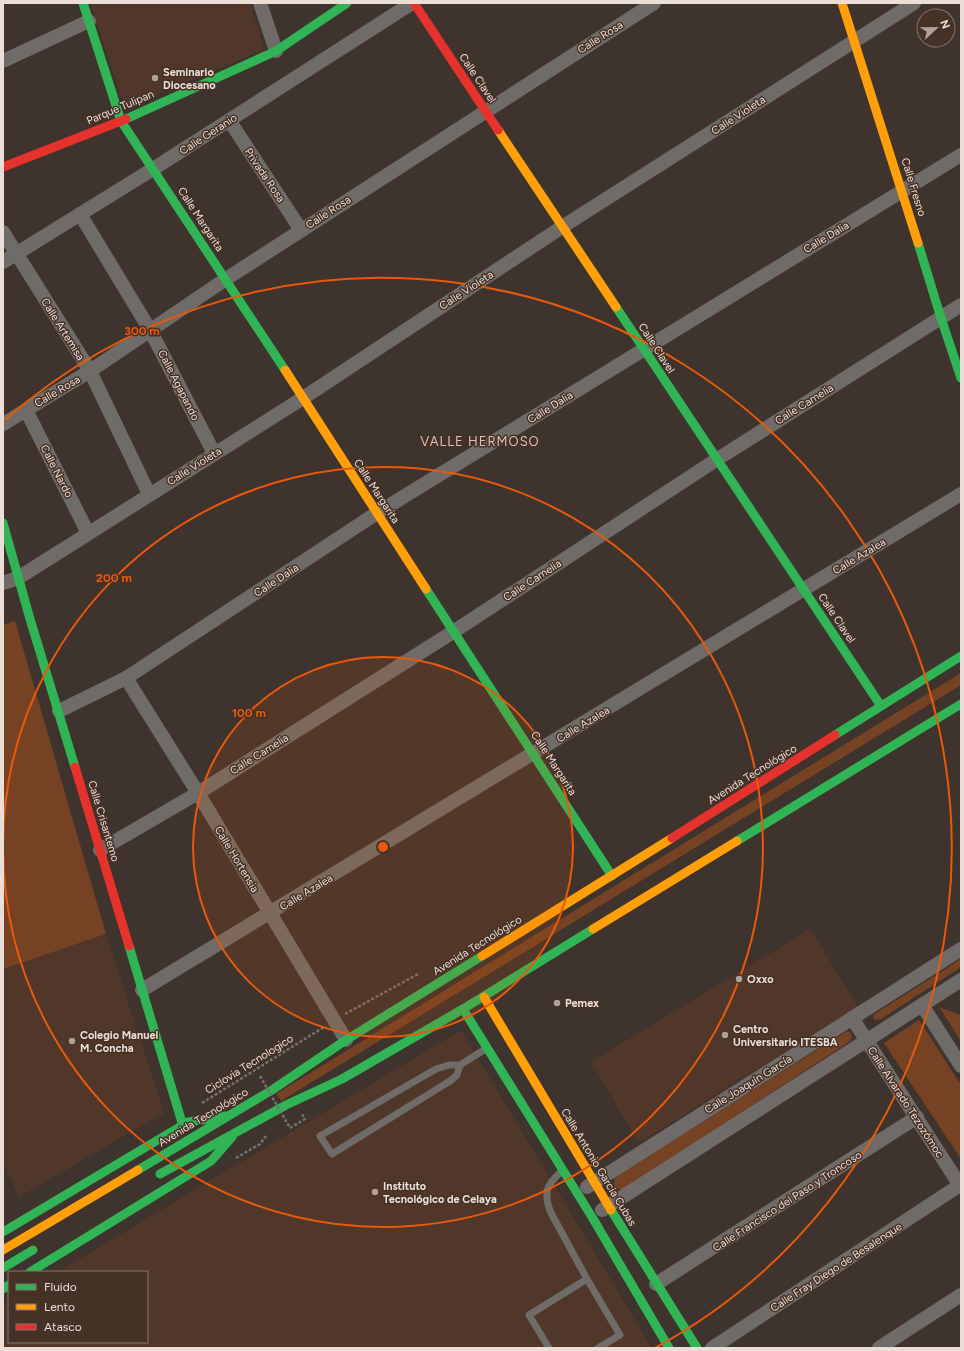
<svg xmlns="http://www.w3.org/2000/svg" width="964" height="1351" viewBox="0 0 964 1351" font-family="Figtree,sans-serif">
<rect width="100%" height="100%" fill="#3f332d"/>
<g fill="#50372a">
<path d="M90,3h160l15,46 -140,59z"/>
<path d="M810,929l48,78 -219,136 -48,-81z"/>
<path d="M106,934l58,179 -145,84 -16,-35v-193z"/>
<path d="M461,1030l191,318h-649v-43l6,-3v40h138v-70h-89z"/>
</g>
<g fill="#754324">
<path d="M15,621l91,313 -103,35v-344z"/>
<path d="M961,673v12l-680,416 -5,-7z"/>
<path d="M961,959v8l-80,52 -6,1 -2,-3 3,-4z"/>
<path d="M939,1007l22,8v26z"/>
<path d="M919,1020l42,65v74l-77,-116z"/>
<path d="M847,1031l4,2 1,5 -3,4 -226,148 -9,-2 1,-11z"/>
</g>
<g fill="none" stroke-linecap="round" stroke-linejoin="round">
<g stroke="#78726f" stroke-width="2.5" stroke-dasharray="3 2" stroke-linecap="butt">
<path d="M345,1014l75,-41"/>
<path d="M202,1103l122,-76"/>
<path d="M290,1128l15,-9 -3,-5"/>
<path d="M236,1158l24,-14 6,-8"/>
</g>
<g stroke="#6f6b68" stroke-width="7">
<path d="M460,1065l-3,10 -7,6 -118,73 -12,-18 116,-67 13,-4h11l27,-17"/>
<path d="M562,1171c-16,14 -19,22 -11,42l36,66 33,56 -22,13"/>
<path d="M549,1348l-20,-33 58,-36"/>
</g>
<g stroke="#6f6b68" stroke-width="14">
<path d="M260,3l16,48"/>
<path d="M3,61l86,-40"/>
<path d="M229,120l72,110"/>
<path d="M80,214l70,116 64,123"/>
<path d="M3,232l87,139 59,123"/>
<path d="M3,262l150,-93 259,-166"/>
<path d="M26,410l62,123"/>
<path d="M3,424l87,-53 136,-92 428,-276"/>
<path d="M3,583l15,-5 285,-180 259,-171 352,-224"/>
<path d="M126,678l72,115 148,247"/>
<path d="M59,711l67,-33 251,-165 584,-358"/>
<path d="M100,850l98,-57 255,-161 263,-172 245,-155"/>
<path d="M142,990l819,-496"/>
<path d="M922,1005l39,61"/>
<path d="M852,1018l109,169"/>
<path d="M587,1187l374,-238"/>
<path d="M602,1210l359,-230"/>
<path d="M656,1284l261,-167"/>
<path d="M712,1348l248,-163"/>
<path d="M879,1348l82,-53"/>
</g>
<g stroke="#30b455" stroke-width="9">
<path d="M83,3l38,118 164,249"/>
<path d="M126,119l150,-68 71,-48"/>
<path d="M918,243l23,75 20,60"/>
<path d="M616,307l265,399"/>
<path d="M3,523l27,96 45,148"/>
<path d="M426,589l186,287"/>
<path d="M835,735l126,-79"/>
<path d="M737,841l224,-137"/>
<path d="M129,946l54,180"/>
<path d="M463,1009l129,208 77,131"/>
<path d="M138,1170l134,-80 74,-50 136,-84"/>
<path d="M160,1174l126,-69 56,-26 121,-70 130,-80"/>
<path d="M611,1210l86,138"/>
<path d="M3,1232l185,-110 38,-6"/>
<path d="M3,1268l30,-18"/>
<path d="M30,1272l181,-111 21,-24"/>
<path d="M3,1289l6,-4"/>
</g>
<g stroke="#ff9f0a" stroke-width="9">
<path d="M842,3l76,240"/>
<path d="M498,130l118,177"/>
<path d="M285,370l141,219"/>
<path d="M593,929l144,-88"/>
<path d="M482,956l190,-118"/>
<path d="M484,997l127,213"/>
<path d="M3,1250l135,-80"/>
</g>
<g stroke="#e5322d" stroke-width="9">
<path d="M414,3l84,127"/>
<path d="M3,167l123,-48"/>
<path d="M75,767l54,179"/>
<path d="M672,838l163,-103"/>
</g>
<path stroke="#78726f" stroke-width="2.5" stroke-dasharray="3 2" stroke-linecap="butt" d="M260,1076l30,52"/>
</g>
<circle cx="383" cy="847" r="190" fill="#e8590c" fill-opacity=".12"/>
<g fill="none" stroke="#e8590c" stroke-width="2">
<circle cx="383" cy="847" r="190"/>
<path d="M3 844A380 380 0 1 1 3 850"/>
<path d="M5 420A570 570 0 1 1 655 1348"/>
</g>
<g fill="#afa29b" stroke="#463126" stroke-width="1.5">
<circle cx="155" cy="78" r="4"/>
<circle cx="739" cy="979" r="4"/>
<circle cx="557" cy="1003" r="4"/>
<circle cx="725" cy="1035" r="4"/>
<circle cx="72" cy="1041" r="4"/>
<circle cx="375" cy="1192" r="4"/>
</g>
<g text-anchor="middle" stroke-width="3" stroke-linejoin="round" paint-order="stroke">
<g font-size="11" fill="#ebded6" stroke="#463126">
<text transform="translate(600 37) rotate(-32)" y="4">Calle Rosa</text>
<text transform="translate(478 78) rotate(56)" y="4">Calle Clavel</text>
<text transform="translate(120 107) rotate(-23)" y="4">Parque Tulipan</text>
<text transform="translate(738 115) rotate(-33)" y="4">Calle Violeta</text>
<text transform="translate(208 134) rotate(-33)" y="4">Calle Geranio</text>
<text transform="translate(265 175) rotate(56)" y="4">Privada Rosa</text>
<text transform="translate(914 187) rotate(73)" y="4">Calle Fresno</text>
<text transform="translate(328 212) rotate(-33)" y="4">Calle Rosa</text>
<text transform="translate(201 219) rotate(57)" y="4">Calle Margarita</text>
<text transform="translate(826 237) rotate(-31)" y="4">Calle Dalia</text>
<text transform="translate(466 290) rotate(-33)" y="4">Calle Violeta</text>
<text transform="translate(63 329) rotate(58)" y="4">Calle Artemisa</text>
<text transform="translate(657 348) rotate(57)" y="4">Calle Clavel</text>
<text transform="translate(179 385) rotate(63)" y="4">Calle Agapando</text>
<text transform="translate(57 391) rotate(-31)" y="4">Calle Rosa</text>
<text transform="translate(804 404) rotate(-32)" y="4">Calle Camelia</text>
<text transform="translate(550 407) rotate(-32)" y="4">Calle Dalia</text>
<text transform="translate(194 466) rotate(-32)" y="4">Calle Violeta</text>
<text transform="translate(57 471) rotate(63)" y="4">Calle Nardo</text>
<text transform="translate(377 491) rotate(57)" y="4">Calle Margarita</text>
<text transform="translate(859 556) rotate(-31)" y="4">Calle Azalea</text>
<text transform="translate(276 580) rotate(-33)" y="4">Calle Dalia</text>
<text transform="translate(532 580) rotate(-33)" y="4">Calle Camelia</text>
<text transform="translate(837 618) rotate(56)" y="4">Calle Clavel</text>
<text transform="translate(583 724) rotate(-31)" y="4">Calle Azalea</text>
<text transform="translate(259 754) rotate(-32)" y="4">Calle Camelia</text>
<text transform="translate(554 763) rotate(57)" y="4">Calle Margarita</text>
<text transform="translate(752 774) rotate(-32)" y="4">Avenida Tecnológico</text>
<text transform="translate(104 821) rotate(73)" y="4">Calle Crisantemo</text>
<text transform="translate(237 859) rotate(59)" y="4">Calle Hortensia</text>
<text transform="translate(306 892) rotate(-31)" y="4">Calle Azalea</text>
<text transform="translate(477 945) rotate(-32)" y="4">Avenida Tecnológico</text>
<text transform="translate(249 1064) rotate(-32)" y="4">Ciclovia Tecnologico</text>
<text transform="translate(748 1084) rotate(-32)" y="4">Calle Joaquín García</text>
<text transform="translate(906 1102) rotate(57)" y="4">Calle Alvarado Tezozómoc</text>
<text transform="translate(203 1117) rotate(-31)" y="4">Avenida Tecnológico</text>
<text transform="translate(599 1167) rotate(59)" y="4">Calle Antonio García Cubas</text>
<text transform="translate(787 1201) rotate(-33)" y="4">Calle Francisco del Paso y Troncoso</text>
<text transform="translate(836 1267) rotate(-33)" y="4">Calle Fray Diego de Besalenque</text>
</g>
<g font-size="11" font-weight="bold" fill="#ebded6" stroke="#463126" text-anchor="start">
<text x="163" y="76">Seminario<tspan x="163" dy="13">Diocesano</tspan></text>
<text x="747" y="983">Oxxo</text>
<text x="565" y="1007">Pemex</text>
<text x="733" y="1033">Centro<tspan x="733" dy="13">Universitario ITESBA</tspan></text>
<text x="80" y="1039">Colegio Manuel<tspan x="80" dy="13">M. Concha</tspan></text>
<text x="383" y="1190">Instituto<tspan x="383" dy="13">Tecnológico de Celaya</tspan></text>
</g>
<g font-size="13" letter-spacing="1" fill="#dbc0b2" stroke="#463126">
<text x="480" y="446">VALLE HERMOSO</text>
</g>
</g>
<circle cx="383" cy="847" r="6" fill="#e8590c" stroke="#463126" stroke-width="2"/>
<g font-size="12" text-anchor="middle" font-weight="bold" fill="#e8590c" stroke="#463126" stroke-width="3" stroke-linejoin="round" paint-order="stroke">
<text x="142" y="335">300 m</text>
<text x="114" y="582">200 m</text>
<text x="249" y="717">100 m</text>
</g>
<rect width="964" height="1351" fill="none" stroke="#ebded6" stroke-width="8"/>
<rect x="8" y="1271" width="140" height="72" fill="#463126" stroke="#88766c"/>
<rect x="16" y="1284" width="20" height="6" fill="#30b455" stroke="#88766c"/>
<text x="44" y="1291" font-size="12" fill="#ebded6">Fluido</text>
<rect x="16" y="1304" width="20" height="6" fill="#ff9f0a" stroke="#88766c"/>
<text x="44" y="1311" font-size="12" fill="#ebded6">Lento</text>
<rect x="16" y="1324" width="20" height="6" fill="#e5322d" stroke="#88766c"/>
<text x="44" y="1331" font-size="12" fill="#ebded6">Atasco</text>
<g transform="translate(936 28) rotate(68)"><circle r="19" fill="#463126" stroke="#88766c"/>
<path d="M0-3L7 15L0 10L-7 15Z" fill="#afa29b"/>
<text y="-6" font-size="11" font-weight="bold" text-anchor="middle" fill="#ebded6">N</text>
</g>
</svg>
